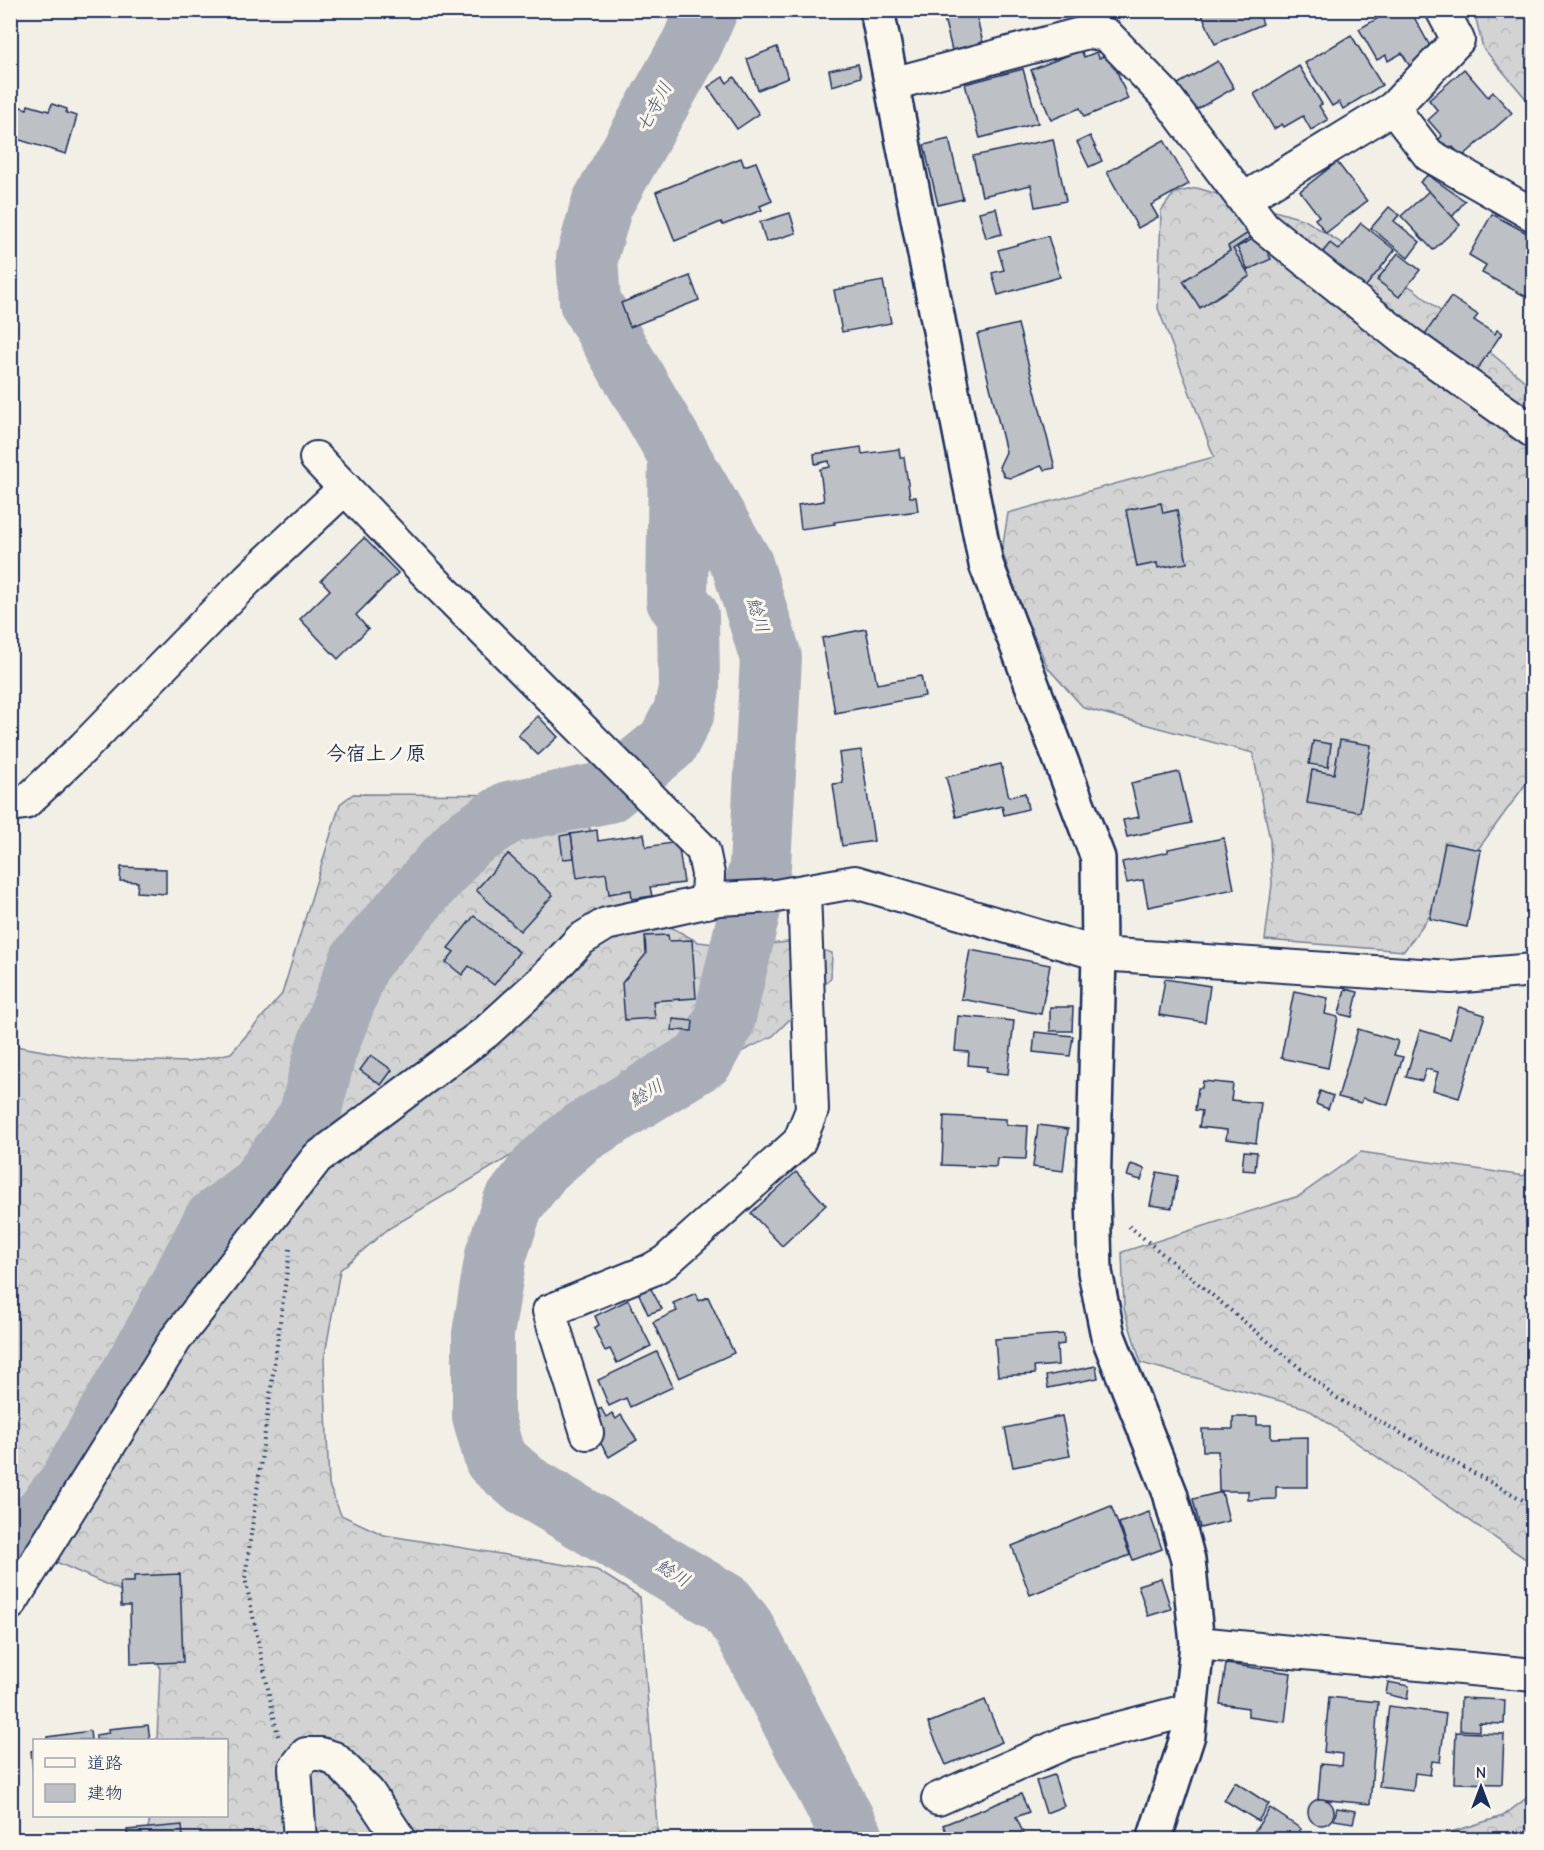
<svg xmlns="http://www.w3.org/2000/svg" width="1544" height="1850" viewBox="0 0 1544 1850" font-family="'Comic Neue','Klee One',sans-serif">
<defs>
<pattern id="forest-crowns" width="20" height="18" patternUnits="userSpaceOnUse" patternTransform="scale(1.5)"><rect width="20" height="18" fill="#d2d3d2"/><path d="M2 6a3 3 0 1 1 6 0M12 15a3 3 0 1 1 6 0" fill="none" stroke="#b4b5b7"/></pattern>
</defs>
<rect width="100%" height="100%" fill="#f2efe6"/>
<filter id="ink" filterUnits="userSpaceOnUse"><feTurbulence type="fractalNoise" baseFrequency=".0167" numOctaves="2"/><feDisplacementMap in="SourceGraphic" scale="12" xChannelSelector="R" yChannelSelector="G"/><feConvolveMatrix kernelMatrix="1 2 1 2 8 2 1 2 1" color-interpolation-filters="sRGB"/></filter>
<g filter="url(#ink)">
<g fill="url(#forest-crowns)" stroke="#768198" stroke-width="1.5">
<path d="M1474,11h59v96l-50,-59z"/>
<path d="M1197,188l108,32 110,70 118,98v386l-129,177 -139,-11 7,-56 -2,-44 -17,-87 -169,-45 -36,-40 -28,-64 -18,-53 6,-38 206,-56 -56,-149 3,-97 13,-18z"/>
<path d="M353,794l191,1 41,27 71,97 42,23 43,5 56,-6 35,12 -1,25 -58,58 -128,64 -52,7 -205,122 -48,41 -16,90 5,125 12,30 43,20 213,35 43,27 18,242h-513l6,-23h75v-76h-69l3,-72 -25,-71 -124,-55 -1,-497 77,14 102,3 42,-9 51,-59 58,-190z"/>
<path d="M1361,1152l163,24 9,-15v403l-227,-156 -165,-45 -17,-54 -2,-57 177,-56z"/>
<path d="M1533,1793v46h-104l74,-23z"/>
</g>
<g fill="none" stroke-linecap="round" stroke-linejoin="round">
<g stroke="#a9adb7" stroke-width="62">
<path d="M707,10l-16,36 -89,158 -15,54 3,44 152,262 29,94 -11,208 -36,155 -20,37 -126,77 -36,31 -29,38 -17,51 -13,79v82l12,43 30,26 201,119 18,24 110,212"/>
<path d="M10,1552l23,-23 36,-45 90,-158 55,-105 44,-34 51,-70 17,-67 34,-89 104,-119 45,-30 99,-20 60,-49 16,-31 5,-23 -1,-74 -11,-15 2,-146"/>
</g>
</g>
<g fill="#bdc0c4" stroke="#1b2f5e" stroke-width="1.5">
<path d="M942,10h46l-12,4 7,29 -31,7z"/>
<path d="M1200,10h58l5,14 -48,20z"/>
<path d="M1392,10h18l21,38 -18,24 -11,-19 -14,8 -2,-6 -9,5 -18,-31z"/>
<path d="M1351,35l31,50 -39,24 -4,-7 -7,4 -27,-43z"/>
<path d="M777,47l11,31 -30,12 -11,-31z"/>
<path d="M1081,50l3,7 13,-5 2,6 7,-3 2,5 4,-1 16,40 -44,18 -4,-9 -29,12 -20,-50z"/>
<path d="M1218,61l16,27 -40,23 -16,-27z"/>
<path d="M858,64l3,13 -29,9 -3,-16z"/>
<path d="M1299,66l23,38 -3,2 9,14 -17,10 -8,-14 -19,11 -2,-3 -8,5 -20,-35z"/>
<path d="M1023,69l15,54 -58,15 -15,-54z"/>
<path d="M1464,69l24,28 5,-5 19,21 -50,44 -9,-10 -5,5 -10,-12 4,-4 -14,-16 10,-9 -9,-11z"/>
<path d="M723,77l4,6 7,-6 25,37 -22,15 -29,-42z"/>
<path d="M52,104l15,5 -1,4 11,3 -11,38 -56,-17v-18l5,-14 12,4 1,-4 21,6z"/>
<path d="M1090,136l12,25 -13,6 -12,-25z"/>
<path d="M949,139l14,60 -25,6 -14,-60z"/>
<path d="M1053,139l13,62 -31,6 -4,-22 -49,11 -9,-40z"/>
<path d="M1164,140l25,44 -38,21 7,12 -20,11 -31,-56z"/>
<path d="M741,158l3,8 12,-4 16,39 -12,5 2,4 -39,15 -2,-3 -46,19 -19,-49z"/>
<path d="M1337,162l30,39 -41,32 -11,-14 4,-3 -19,-25z"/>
<path d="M1428,175l37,26 -13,16 -32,-35z"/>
<path d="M1429,191l31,34 -27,25 -32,-34z"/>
<path d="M1389,207l10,8 -5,6 26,21 -12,16 -37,-30z"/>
<path d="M996,208l6,26 -16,4 -7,-26z"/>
<path d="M790,213l6,20 -30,9 -6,-20z"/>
<path d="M1492,214l42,23v64l-52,-28 4,-8 -17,-10z"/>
<path d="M1361,223l34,27 -33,41 -43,-34 11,-14 9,7z"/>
<path d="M1248,233l3,4 -18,12 17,27 -50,32 -17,-27 47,-30 -2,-5z"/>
<path d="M1048,236l12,41 -62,18 -6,-22 12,-3 -6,-20z"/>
<path d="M1259,236l12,23 -23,11 -11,-23z"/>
<path d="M1398,253l22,17 -21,27 -22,-17z"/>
<path d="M690,276l9,24 -69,27 -9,-24z"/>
<path d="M883,281l8,42 -49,9 -8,-42z"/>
<path d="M1451,297l27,18 -4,5 21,14 2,-4 5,3 -30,44 -32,-23 4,-6 -19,-14z"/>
<path d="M1018,324l37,144 -10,2 -4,-4 -30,12 -6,-1 -6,-10 7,-15 -29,-118z"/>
<path d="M861,447l1,7 37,-5 1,8h4l6,40h6l2,14 -84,11 1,2 -34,5 -3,-24 26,-4 -4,-32 10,-2 -1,-6 -14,3 -1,-10z"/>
<path d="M1161,503l2,10 14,-3 10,53 -29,5 -1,-5 -20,4 -11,-57z"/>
<path d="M364,538l34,35 -42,42 12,14 -30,30 -38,-40 30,-29 -9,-10z"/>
<path d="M866,629l11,55 44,-8 4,20 -90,17 -13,-75z"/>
<path d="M538,716l20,21 -20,18 -20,-20z"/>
<path d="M1340,740l31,5 -11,67 -53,-9 5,-33 22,4z"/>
<path d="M1313,741l18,3 -3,23 -19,-3z"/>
<path d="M861,750l13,91 -32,5 -9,-62 10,-1 -4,-30z"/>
<path d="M1001,764l8,33 16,-4 3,16 -24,6 -2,-9 -46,11 -10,-40z"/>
<path d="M1179,772l12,51 -64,14 -4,-17 16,-3 -8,-34z"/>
<path d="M597,830l1,11 46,-7 2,13 32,-5 6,41 -34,4 2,9 -20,3 -1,-9 -22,4 -3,-21 -29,5 -6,-44z"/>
<path d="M571,834l3,24 -11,1 -3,-23z"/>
<path d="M1224,838l10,51 -86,18 -5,-27 -16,3 -5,-21 46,-10v-3z"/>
<path d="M1445,843l36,7 -14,77 -37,-8z"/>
<path d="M508,854l45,41 -33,36 -44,-41z"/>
<path d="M121,867l45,2v25l-29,-2 1,-10 -18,-1z"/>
<path d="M474,916l45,36 -25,33 -25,-19 -7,9 -16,-13 8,-10 -6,-4z"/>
<path d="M668,935l1,6 23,-1 4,58 -43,3 2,17 -30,2 -3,-37 24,-29 -1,-18z"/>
<path d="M970,950l80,15 -9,49 -80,-15z"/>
<path d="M1165,979l45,7 -5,36 -46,-7z"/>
<path d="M1345,989l13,3 -6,25 -13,-3z"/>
<path d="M1294,991l34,7 -3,16 13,3 -10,51 -47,-10z"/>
<path d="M1050,1007h23l-1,24h-22z"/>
<path d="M1459,1007l26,8 -26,83 -26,-8 5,-18 -12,-3 -4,12 -16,-4 14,-47 30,9z"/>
<path d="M958,1016l56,5 -6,53 -22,-2 1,-5 -19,-2 1,-13 -14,-1z"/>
<path d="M673,1019l20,2 -1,10 -20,-1z"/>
<path d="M1358,1029l40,12 -4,14 9,2 -15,48 -25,-7 -2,5 -23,-6z"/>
<path d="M1035,1032l38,4 -3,20 -37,-4z"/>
<path d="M371,1055l21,15 -11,15 -21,-15z"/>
<path d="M1203,1081l30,3 -2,16 30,3 -5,40 -30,-4 1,-9 -28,-3 3,-16 -7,-1 3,-22h4z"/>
<path d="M1320,1091l13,5 -5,13 -12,-5z"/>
<path d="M944,1116l62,3v6l22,1 -2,33 -29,-1 -1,9 -54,-2z"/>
<path d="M1038,1125l30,4 -5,42 -30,-4z"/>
<path d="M1244,1151l13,1 -2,19 -13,-1z"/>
<path d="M1131,1164l14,5 -4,11 -14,-4z"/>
<path d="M796,1172l30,33 -44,41 -31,-33z"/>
<path d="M1157,1172l21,4 -6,32 -22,-3z"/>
<path d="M650,1287l12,22 -14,5 -10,-22z"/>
<path d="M696,1293l3,8 9,-4 26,56 -55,25 -26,-56 24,-11 -4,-8z"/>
<path d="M628,1300l23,46 -34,17 -7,-14 -5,2 -11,-23 5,-3 -4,-9z"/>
<path d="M1064,1334v10l-7,1 1,20 -24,2 1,7 -37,2 -3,-37z"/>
<path d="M657,1352l16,35 -43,20 -4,-9 -17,8 -11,-26z"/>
<path d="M1096,1366l2,12 -50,10 -2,-12z"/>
<path d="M601,1408l5,9 6,-4 4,6 5,-4 16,25 -28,17 -15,-24 -6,-17z"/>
<path d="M1062,1416l8,40 -57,11 -8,-39z"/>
<path d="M1233,1417h24v8h14v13l37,-1v50h-32v12l-28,1v-9h-29l-1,-40h-15l-1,-22h31z"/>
<path d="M1222,1492l7,29 -29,7 -7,-29z"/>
<path d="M1111,1506l19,49 -100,40 -18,-49z"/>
<path d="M1149,1512l13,37 -29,11 -14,-37z"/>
<path d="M180,1574l3,88 -52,2 -1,-58h-9l-1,-24h14v-6z"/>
<path d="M1161,1578l10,31 -23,7 -10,-31z"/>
<path d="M1226,1664l65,9 -6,49 -37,-5v-9l-28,-4z"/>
<path d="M1388,1682l21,4 -2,13 -21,-5z"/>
<path d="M1329,1697l49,5 -8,102 -52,-5 3,-35 21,2 1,-12 -19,-2z"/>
<path d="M1461,1698l44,2 -1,24 -25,-1v8l-19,-1z"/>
<path d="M985,1700l17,42 -56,23 -18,-42z"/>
<path d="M1389,1706l57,8 -6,48 -8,-1 -2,14 -15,-2 -2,18 -34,-4z"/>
<path d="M148,1725l2,15h-54v-5l13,-2 -1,-4z"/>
<path d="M90,1731l1,9h-44v-3z"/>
<path d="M1456,1732l48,2 -2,50 -48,-1z"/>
<path d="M34,1750v30l-3,-29z"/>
<path d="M1054,1775l10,31 -18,7 -10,-32z"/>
<path d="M1235,1782l34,22 -11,17 -34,-21z"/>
<path d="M1021,1794l8,18 -13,5 9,20 -6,3h-69l-7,-15z"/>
<circle cx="1321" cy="1812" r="13"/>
<path d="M1270,1808l31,21 -7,11h-29l-11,-8z"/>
<path d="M1337,1808l19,3 -3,12 -19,-3z"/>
<path d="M182,1825l1,15h-55l-1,-10z"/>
</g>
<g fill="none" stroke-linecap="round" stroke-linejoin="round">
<g stroke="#1b2f5e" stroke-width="36">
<g id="minor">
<path d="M1442,10l16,30 -65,68 36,47 105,60"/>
<path d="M892,84l196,-52 19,3 57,59 100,133 142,114 128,91"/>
<path d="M1244,199l149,-91"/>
<path d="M316,458l116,121 271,271 5,24 -1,28"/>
<path d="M10,805l15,-2 59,-56 164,-168 97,-91"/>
<path d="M587,1433l-38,-122 102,-41 14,-8 134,-120 13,-32 -8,-218"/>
<path d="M10,1604l165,-264 142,-182 169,-126 58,-53 36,-39 26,-16 113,-25 57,-3 79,-14 244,72 352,23 83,-7"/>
<path d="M1197,1643l337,32"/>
<path d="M938,1799l129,-57 122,-32"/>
<path d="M300,1840l-5,-72 11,-14h15l13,4 34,34 32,48"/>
</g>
</g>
<g stroke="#1b2f5e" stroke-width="38">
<path id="tertiary" d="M877,10l109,554 112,294 1,96 -6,242 2,76 13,64 62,157 18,67 9,83 -9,92 -34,105"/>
</g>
<g stroke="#1b2f5e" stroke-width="4" stroke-dasharray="1.5 4.5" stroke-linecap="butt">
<path d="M1129,1226l206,171 199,109"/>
<path d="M278,1736l-33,-158 45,-329"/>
</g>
<use href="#minor" stroke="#fbf7ec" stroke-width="32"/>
<use href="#tertiary" stroke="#fbf7ec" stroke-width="33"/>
</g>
</g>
<g text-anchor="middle" stroke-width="6" stroke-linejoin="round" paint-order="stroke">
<g font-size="18" font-style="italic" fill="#465579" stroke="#fbf7ec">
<text transform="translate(654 107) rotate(-61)" y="6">七寺川</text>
<text transform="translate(758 615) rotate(73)" y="6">鯰川</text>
<text transform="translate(646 1093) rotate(-31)" y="6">鯰川</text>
<text transform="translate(673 1573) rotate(31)" y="6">鯰川</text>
</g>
<g font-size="20" font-weight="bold" fill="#1b2f5e" stroke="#fbf7ec">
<text x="376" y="760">今宿上ノ原</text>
</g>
</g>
<rect width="1544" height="1850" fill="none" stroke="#fbf7ec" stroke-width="36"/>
<rect x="18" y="18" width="1508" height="1814" fill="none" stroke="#1b2f5e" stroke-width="2" filter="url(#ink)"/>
<rect x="33" y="1739" width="195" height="78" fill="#fbf7ec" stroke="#a1a7b3" stroke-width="1.5"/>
<rect x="45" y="1758" width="30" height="9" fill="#fbf7ec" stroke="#a1a7b3" stroke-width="1.5"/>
<text x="87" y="1769" font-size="18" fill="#1b2f5e">道路</text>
<rect x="45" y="1784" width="30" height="18" fill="#bdc0c4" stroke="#a1a7b3" stroke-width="1.5"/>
<text x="87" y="1799" font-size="18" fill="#1b2f5e">建物</text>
<g transform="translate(1481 1787)" stroke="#fbf7ec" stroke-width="4.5" paint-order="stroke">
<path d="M0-4.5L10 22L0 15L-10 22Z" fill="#1b2f5e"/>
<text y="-9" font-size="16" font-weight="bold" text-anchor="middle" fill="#1b2f5e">N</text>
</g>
</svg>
